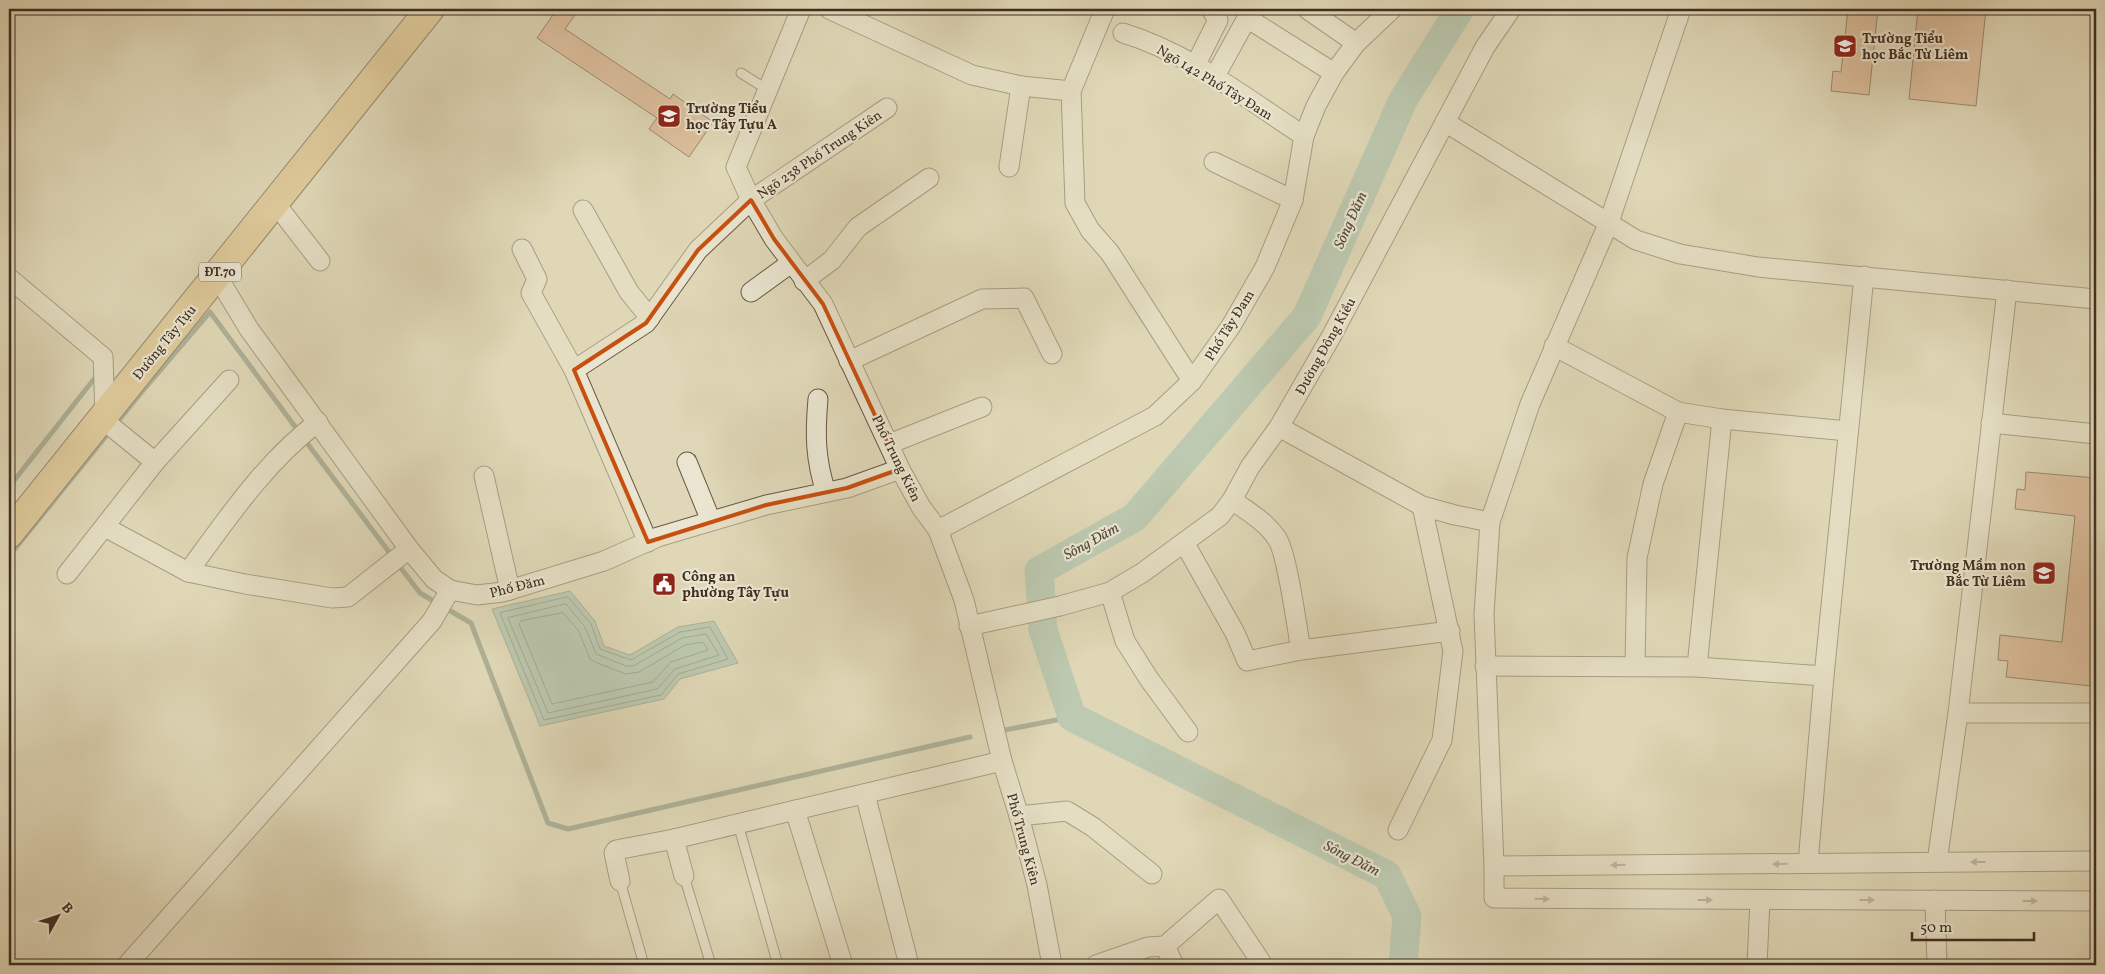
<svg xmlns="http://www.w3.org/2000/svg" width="2105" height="974" viewBox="0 0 2105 974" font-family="Vollkorn,serif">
<rect width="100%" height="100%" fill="#dfd7b7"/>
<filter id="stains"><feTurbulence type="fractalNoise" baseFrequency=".004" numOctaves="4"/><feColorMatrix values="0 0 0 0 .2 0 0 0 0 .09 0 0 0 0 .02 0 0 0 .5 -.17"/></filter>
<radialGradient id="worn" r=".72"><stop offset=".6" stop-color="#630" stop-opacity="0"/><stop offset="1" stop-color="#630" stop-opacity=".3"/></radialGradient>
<path fill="#94baaa" stroke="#738272" d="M570,591l25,30 9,25 26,9 48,-28 36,-6 24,42 -58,16 -16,20 -124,27 -48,-117z"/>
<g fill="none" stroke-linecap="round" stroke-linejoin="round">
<g stroke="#6a7464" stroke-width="1">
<path d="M568,597l23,27 9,25 31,11 49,-28 30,-5 18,32 -50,15 -17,21 -117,25 -44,-107z"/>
<path d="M566,604l19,23 11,27 30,12h7l49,-28 24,-4 13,21 -44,14 -18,20 -109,24 -40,-95z"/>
<path d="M563,613l15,17 12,29 7,4 29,11 13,-2 46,-27 18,-3 5,8 -37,12 -18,20 -101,22 -33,-80 2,-3z"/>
</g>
<g stroke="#738272" stroke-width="5">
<path d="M304,439l88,117"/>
<path d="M9,487l85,-108"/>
<path d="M9,556l132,-163 69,-81 89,120"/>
<path d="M397,563l23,30 51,30 77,200 20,6 402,-92"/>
<path d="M1005,730l67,-13"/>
</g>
<path stroke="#94baaa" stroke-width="29" d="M1403,965l4,-49 -20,-41 -315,-158 -29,-87 -4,-59 96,-54 172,-201 96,-216 57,-91"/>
</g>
<g fill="#dea784" stroke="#412e1f">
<path d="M557,9h22l-14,20 105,70 3,-5 40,28 -24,35 -40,-28 8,-11 -120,-80z"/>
<path d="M1848,9h30l-9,86 -38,-4 2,-20 8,1z"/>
<path d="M1918,9h68l-10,97 -67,-7z"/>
<path d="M2026,472l70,6v193h-3l-2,15 -85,-9 2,-16 -10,-1 2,-25 62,7 13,-126 -60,-7 2,-20 8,1z"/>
</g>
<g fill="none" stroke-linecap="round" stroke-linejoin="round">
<g stroke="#685845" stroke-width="11">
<g id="service">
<path d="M741,73l27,17"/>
<path d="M738,824l40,141"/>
<path d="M684,876l27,89"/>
<path d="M620,881l24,84"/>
</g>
</g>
<g stroke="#685845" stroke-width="21">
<g id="minor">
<path d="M801,9l-65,158 15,33 23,39 49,65 77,165 21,38 17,23 26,70 38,161 17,55 18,69 15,80"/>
<path d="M829,9l143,66 49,11 50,5"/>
<path d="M1105,9l-34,82 4,112 15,27 20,23 82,128"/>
<path d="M1307,9l49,34"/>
<path d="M1681,9l-72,213 -79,182 -40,118 -6,92 10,252v32l602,3"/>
<path d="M1123,33c66,20 124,66 181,103"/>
<path d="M1195,66l23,-46 -7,-11"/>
<path d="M1214,78l33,-60 87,55"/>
<path d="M1445,122l191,118 44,14 78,13 338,32"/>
<path d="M1214,162l79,38"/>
<path d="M1009,167l12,-81"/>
<path d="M275,203l45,58"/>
<path d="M583,210l46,82 21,26"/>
<path d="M522,249l15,30 -6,14 43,77 74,172"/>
<path d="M217,276l32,53 160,220 25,30 16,11 27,5 26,-3 101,-31 54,-24 108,-32 81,-17 53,-19"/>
<path d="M9,278l94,79 2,57 2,9 48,39 74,-82"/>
<path d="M804,281l28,-21 26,-33 71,-49"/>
<path d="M751,292l40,-29"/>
<path d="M1554,346l124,66 44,7 126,12"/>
<path d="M849,361l133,-62 42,-1 28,56"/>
<path d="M574,370l72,-47 52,-73 53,-50 136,-92"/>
<path d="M818,399c-3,34 -3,60 8,93"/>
<path d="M1991,423l105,11"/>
<path d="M1279,427l143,79 33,9 35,7"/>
<path d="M889,444l93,-37"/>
<path d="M687,462l24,59"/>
<path d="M484,476l26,114"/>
<path d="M1232,500c15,11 33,21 44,37 11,13 21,92 25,113"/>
<path d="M105,527l83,45 57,12 87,14 16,-1 61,-48"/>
<path d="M938,530l217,-114 37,-35 39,-55 34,-59 28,-67 11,-64 12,-30 18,-33 22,-30 36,-34"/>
<path d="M1185,544l50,89 12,28 54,-11 149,-19"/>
<path d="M188,572c39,-53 77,-110 130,-150"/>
<path d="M67,574l88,-112"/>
<path d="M1110,592l15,49 24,38 39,53"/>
<path d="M969,626l91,-20 50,-14 32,-19 78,-57 12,-16 18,-33 29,-40 53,-92 153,-288 26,-38"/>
<path d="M1485,666l212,1 127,9 -16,187"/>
<path d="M1635,666l2,-108 16,-74 25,-72"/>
<path d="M1697,667l25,-248"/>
<path d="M1824,676l40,-400"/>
<path d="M1958,713h138"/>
<path d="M865,794l44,171"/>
<path d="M795,810l48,155"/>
<path d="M1019,816l48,-5 26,16 59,47"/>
<path d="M1398,830l44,-90 11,-89 -31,-145"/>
<path d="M674,839l10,37"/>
<path d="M1937,862l21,-149 49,-423"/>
<path d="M1494,866l602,-5"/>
<path d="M620,881l-6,-28 2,-3 58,-11 328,-78"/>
<path d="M1935,900l2,65"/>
<path d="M1165,946l9,19"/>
<path d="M127,965l305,-344 18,-31"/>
<path d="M1096,965l52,-18 17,-1 54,-47 44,66"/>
<path d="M1757,965l3,-65"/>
</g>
</g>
<g stroke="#412e1f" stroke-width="30">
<path id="primary" d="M9,534l421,-525"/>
</g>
<use href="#service" stroke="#eae5d0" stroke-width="9"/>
<use href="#minor" stroke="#eae5d0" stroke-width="19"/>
<use href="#primary" stroke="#e0bc7c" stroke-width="28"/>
</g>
<defs><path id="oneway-solid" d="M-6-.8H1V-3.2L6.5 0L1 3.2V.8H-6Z" transform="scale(1.25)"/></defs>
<g fill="#968a78">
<use href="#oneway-solid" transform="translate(1978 862) rotate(180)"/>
<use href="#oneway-solid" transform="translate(1780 864) rotate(179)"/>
<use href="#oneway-solid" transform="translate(1618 865) rotate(179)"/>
<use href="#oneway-solid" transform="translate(1542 899) rotate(1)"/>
<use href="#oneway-solid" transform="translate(1705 900)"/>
<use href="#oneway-solid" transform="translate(1867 900)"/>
<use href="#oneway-solid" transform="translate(2030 901)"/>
</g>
<path d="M0 0H2105V974H0ZM751,200l23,39 49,65 77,165 -53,19 -81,17 -118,37 -74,-172 72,-47 52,-73z" fill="#dfd7b7" fill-opacity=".55" fill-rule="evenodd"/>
<path fill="none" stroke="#c75010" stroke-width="4" stroke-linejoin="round" d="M751,200l23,39 49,65 77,165 -53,19 -81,17 -118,37 -74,-172 72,-47 52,-73z"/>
<defs>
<g id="school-square" transform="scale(1.25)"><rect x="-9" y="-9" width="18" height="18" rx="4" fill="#8f2418" stroke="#eae5d0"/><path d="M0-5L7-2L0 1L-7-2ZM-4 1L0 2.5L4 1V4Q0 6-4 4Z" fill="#fff"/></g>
<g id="civic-square" transform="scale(1.25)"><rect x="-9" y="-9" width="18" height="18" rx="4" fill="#8f2418" stroke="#eae5d0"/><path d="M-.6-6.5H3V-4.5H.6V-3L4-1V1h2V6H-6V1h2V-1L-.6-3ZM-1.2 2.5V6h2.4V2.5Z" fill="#fff"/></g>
</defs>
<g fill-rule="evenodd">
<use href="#school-square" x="1845" y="46"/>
<use href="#school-square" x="669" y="116"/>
<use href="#school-square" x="2044" y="573"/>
<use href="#civic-square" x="664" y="584"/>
</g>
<g text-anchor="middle" stroke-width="4.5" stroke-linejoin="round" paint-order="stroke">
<rect fill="#eae5d0" stroke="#746554" stroke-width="1" x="199" y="262.5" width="42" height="19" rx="4"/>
<g font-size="12" font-weight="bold" fill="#412e1f">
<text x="220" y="276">ĐT.70</text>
</g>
<g font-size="14" font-weight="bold" fill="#412e1f" stroke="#eae5d0" text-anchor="start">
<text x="1862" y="43">Trường Tiểu<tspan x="1862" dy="16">học Bắc Từ Liêm</tspan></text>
<text x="686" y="113">Trường Tiểu<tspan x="686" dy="16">học Tây Tựu A</tspan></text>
<text x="2026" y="570" text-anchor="end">Trường Mầm non<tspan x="2026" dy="16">Bắc Từ Liêm</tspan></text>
<text x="682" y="581">Công an<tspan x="682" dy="16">phường Tây Tựu</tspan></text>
</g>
<g font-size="14" fill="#412e1f" stroke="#eae5d0">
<text transform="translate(1215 82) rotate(31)" y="5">Ngõ 142 Phố Tây Đam</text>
<text transform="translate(819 154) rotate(-34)" y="5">Ngõ 238 Phố Trung Kiên</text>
<text transform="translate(1229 325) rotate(-58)" y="5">Phố Tây Đam</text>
<text transform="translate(164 342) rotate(-51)" y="5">Đường Tây Tựu</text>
<text transform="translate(1325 346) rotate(-61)" y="5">Đường Đông Kiều</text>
<text transform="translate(897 458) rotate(64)" y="5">Phố Trung Kiên</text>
<text transform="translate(517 586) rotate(-14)" y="5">Phố Đăm</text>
<text transform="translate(1024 839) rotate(75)" y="5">Phố Trung Kiên</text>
</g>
<g font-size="15" font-style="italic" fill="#524a3b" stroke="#eae5d0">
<text transform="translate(1350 220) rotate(-66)" y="5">Sông Đăm</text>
<text transform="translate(1091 541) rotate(-29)" y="5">Sông Đăm</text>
<text transform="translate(1352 858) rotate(27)" y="5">Sông Đăm</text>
</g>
</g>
<rect width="2105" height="974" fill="none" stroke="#dfd7b7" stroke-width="30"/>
<rect x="10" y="10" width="2085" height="954" fill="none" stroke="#412e1f" stroke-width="2.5"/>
<rect x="15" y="15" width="2075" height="944" fill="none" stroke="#412e1f"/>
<g transform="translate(58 916) rotate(50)" stroke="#eae5d0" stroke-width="4" paint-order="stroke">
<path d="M0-4L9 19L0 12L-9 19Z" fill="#412e1f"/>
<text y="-8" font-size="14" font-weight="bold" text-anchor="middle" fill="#412e1f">B</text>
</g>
<path d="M1912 932v8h122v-8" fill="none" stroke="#412e1f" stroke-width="2.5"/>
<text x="1920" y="932" font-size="15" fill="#412e1f" stroke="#eae5d0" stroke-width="4" paint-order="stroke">50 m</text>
<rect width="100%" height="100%" filter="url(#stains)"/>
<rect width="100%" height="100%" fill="url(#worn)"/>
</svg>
